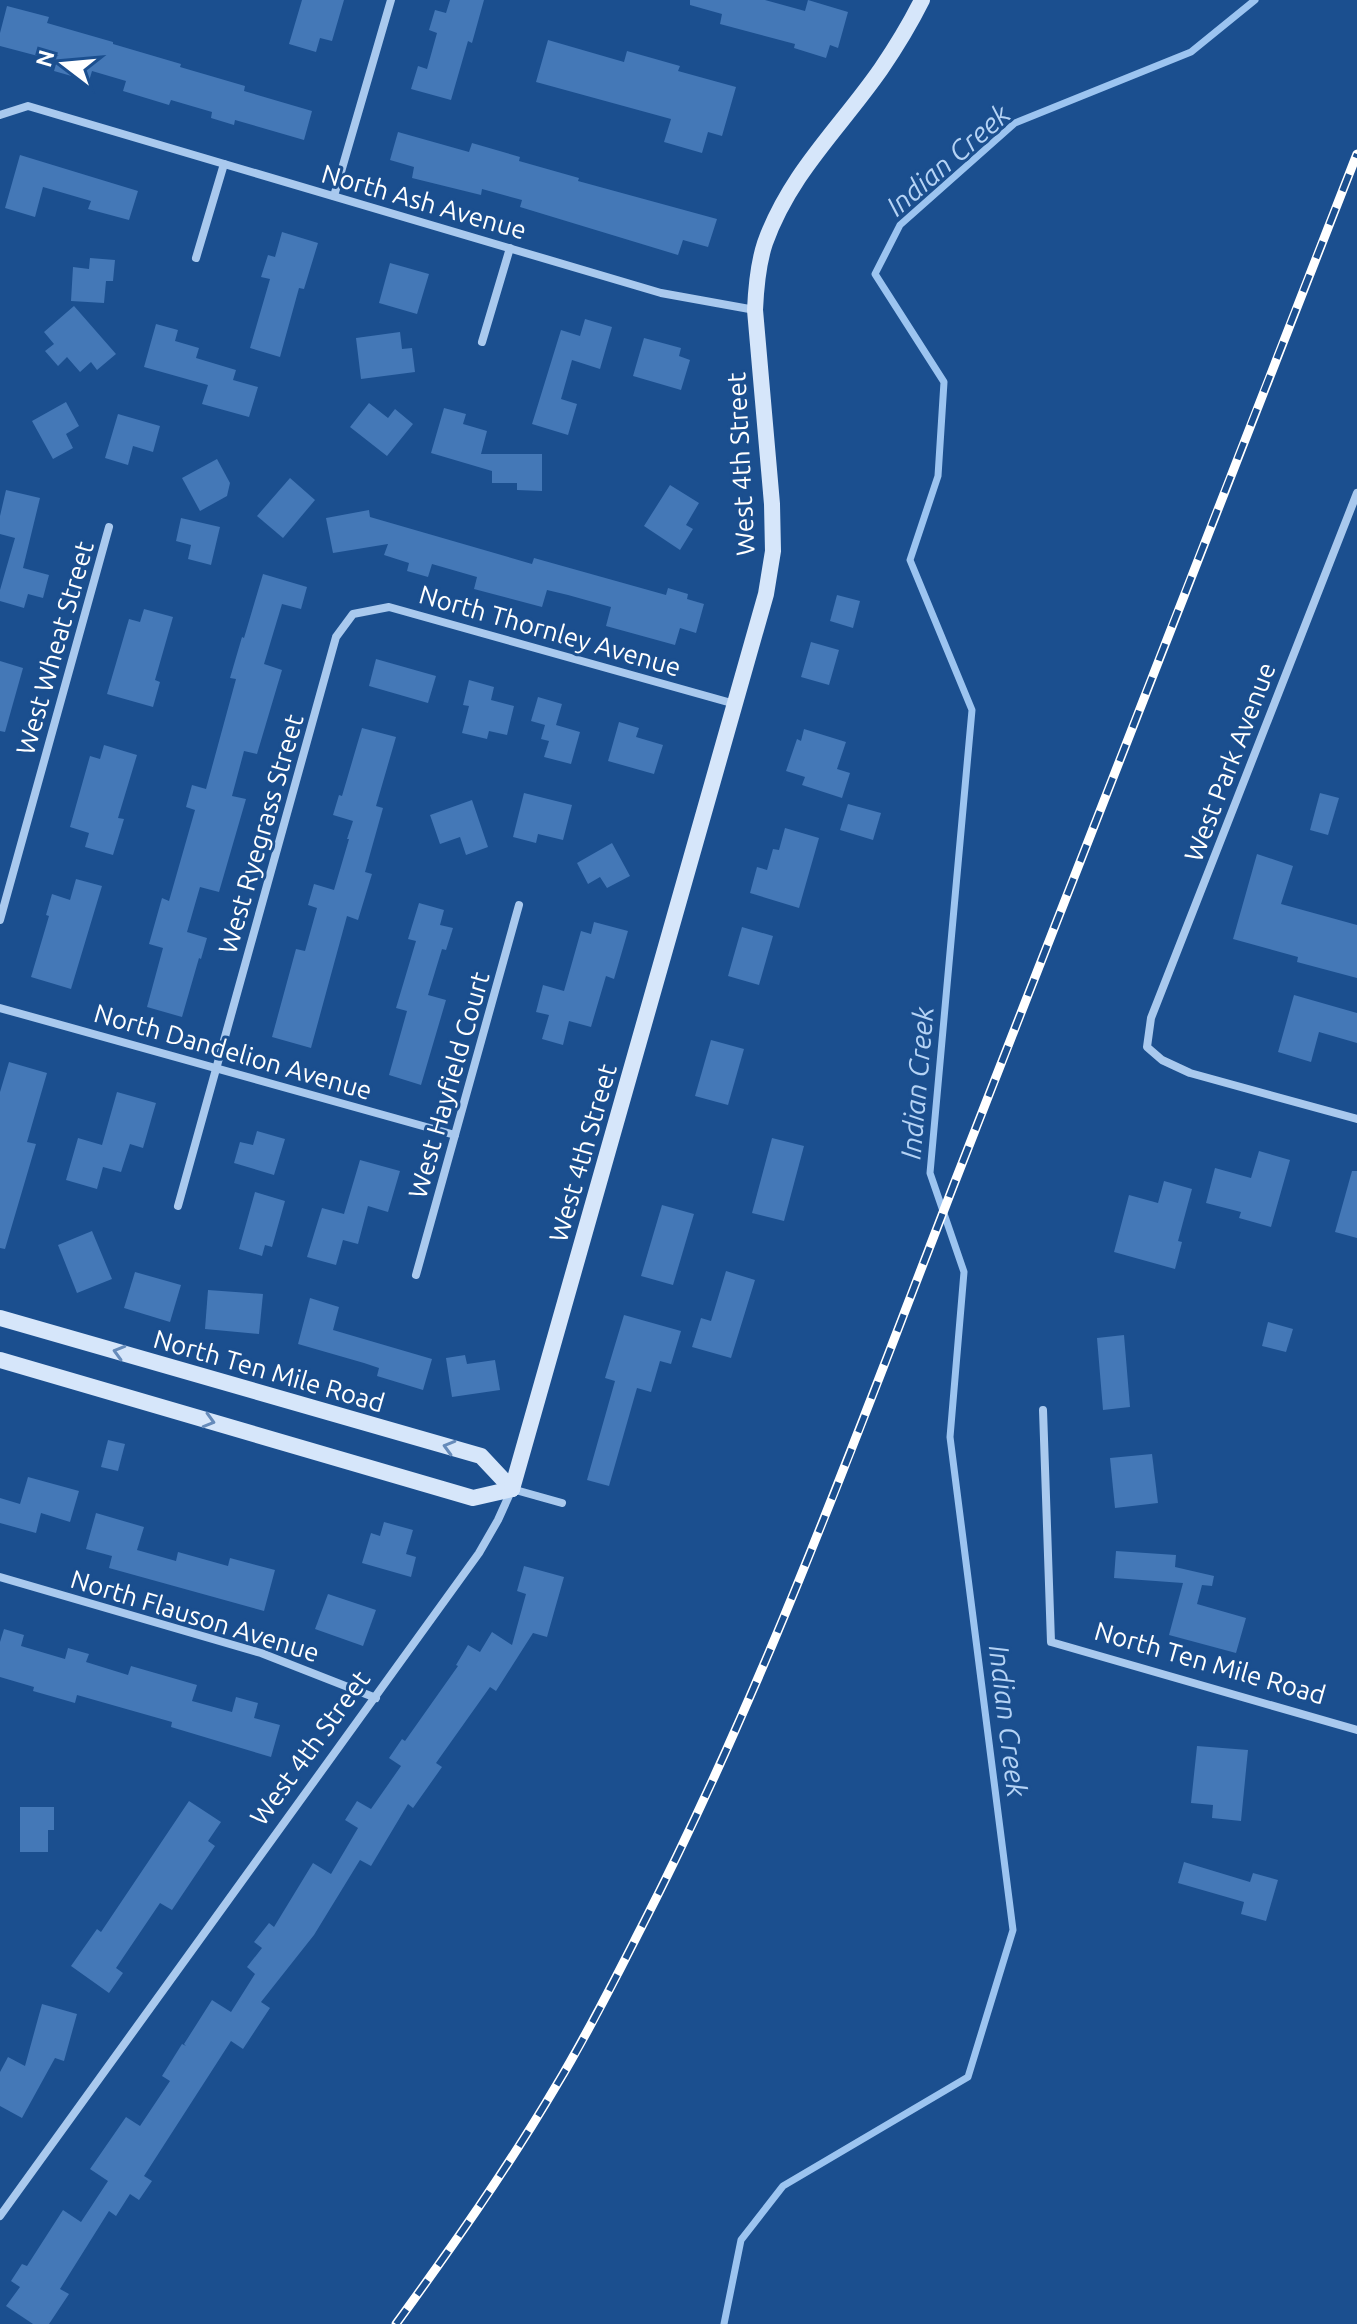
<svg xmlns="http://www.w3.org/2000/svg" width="1357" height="2324" viewBox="0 0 1357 2324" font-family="Ubuntu,sans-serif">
<rect width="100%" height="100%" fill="#1b4f8f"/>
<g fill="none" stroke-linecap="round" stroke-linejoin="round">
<path stroke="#9cc4f0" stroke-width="7" d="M724,2324l17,-84 42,-54 185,-109 45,-147 -63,-493 14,-165 -34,-99 42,-463 -62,-150 28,-84 6,-94 -69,-108 25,-49 115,-102 176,-71 64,-52"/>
</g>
<g fill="#4478b7">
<path d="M302,0h42l-12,41 -12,-3 -4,14 -27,-8z"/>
<path d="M450,0h34l-12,43 -4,-2 -17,59 -40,-11 7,-23 9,3 10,-36 -8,-3 6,-20 11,3z"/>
<path d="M690,0h75l40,11 3,-11 40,12 -10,36 -8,-3 -4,13 -32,-10 1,-4 -75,-20 2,-10 -32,-9z"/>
<path d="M7,6l42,11 -2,6 66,19v2l68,20 -1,3 65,19 -1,5 68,20 -8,29 -69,-20 -1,5 -23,-7 1,-6 -41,-12 -2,5 -46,-14 3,-10 -34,-10 -3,10 -35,-10 3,-10 -57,-15v-13z"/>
<path d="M548,40l76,22 3,-11 53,15 -2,5 58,16 -14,49 -14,-4 -6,21 -38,-11 7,-23 -135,-37z"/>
<path d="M398,132l71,20 3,-9 48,14 -1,4 60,17 -1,3 139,38 -9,28 -25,-7 -5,15 -158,-48 2,-7 -40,-11 -1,6 -69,-17 2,-11 -24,-7z"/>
<path d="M20,155l118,36 -9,29 -41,-11 3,-8 -48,-14 -8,30 -30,-9z"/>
<path d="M282,232l36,11 -14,46 -5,-1 -19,69 -30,-9 20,-69 -9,-2 7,-22 7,2z"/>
<path d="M90,258l25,2 -2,21h-7l-2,22 -33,-2 2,-34 16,2z"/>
<path d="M390,263l39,11 -12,40 -38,-11z"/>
<path d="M74,306l42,48 -19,16 -6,-8 -11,10 -13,-15 -9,9 -13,-15 9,-7 -10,-12z"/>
<path d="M585,319l27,8 -12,42 -28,-9 -11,39 16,5 -9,31 -36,-11 29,-94 19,6z"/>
<path d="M156,324l22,6 -3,11 24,7 -3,10 40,12 -3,10 25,7 -9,30 -47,-13 6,-19 -64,-18z"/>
<path d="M400,332l2,17 10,-1 3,24 -54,7 -5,-41z"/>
<path d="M644,338l37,10 -2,8 11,4 -9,30 -48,-14z"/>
<path d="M66,402l13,24 -13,8 7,14 -20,11 -21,-38z"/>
<path d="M369,403l19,15 7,-9 18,15 -26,32 -37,-29z"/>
<path d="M444,408l22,6 -3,10 24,7 -6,23h61v37l-25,-1v-7h-25v-12l-61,-18z"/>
<path d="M118,414l42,12 -7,26 -20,-6 -5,19 -23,-7z"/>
<path d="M217,459l13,24 -3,13 -27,15 -18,-33z"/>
<path d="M290,478l25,22 -32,38 -26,-22z"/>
<path d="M670,485l29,18 -13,22 7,4 -13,21 -36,-24z"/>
<path d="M6,490l34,8 -17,70 26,7 -6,23 -15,-4 -4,14 -24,-7v-11l15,-52 -15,-4v-18z"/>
<path d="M369,510l1,7 162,47 2,-6 132,37 2,-7 20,6 -1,5 17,5 -8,29 -16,-5 -5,17 -69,-19 5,-19 -43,-12 -21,-5 -5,17 -68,-18 3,-12 -45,-13 -4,13 -21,-6 2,-8 -25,-8 4,-11 -55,9 -7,-35z"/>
<path d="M181,518l39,9 -9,38 -23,-6 3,-14 -15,-4z"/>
<path d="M263,574l44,13 -6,22 -19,-5 -18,60 18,6 -25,84 -13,-3 -12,45 14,3 -27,93 -19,-5 -13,45 20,6 -6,21 -2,-1 -17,59 -35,-10 16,-59 -14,-4 13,-46 7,3 26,-91 -9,-3 6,-22 14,4 30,-110 -6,-1 12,-41 2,1z"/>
<path d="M837,595l23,6 -7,27 -23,-7z"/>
<path d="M144,609l29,8 -18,63 5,2 -7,25 -46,-13 22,-75 11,3z"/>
<path d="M811,642l28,8 -10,35 -28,-8z"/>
<path d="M376,659l60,17 -8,27 -59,-17z"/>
<path d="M0,661l23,7 -18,64 -5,-1z"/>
<path d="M469,680l25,7 -3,13 23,6 -7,29 -18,-4 -2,8 -25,-6 7,-27 -6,-1z"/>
<path d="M538,697l24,7 -6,21 24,7 -9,32 -27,-7 5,-16 -8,-2 4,-14 -14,-4z"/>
<path d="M619,722l20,6 -3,9 27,8 -9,29 -46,-13z"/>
<path d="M362,728l34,9 -20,69 7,2 -18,64 7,2 -14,46 -11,-4 -36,132 -39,-11 24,-88 9,2 12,-43 -9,-3 6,-21 20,6 15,-51h-2l6,-18 -20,-6 6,-20 3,1z"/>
<path d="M804,729l42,13 -9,27 13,4 -8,25 -40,-13 3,-8 -19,-6 11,-32 4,2z"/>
<path d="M104,745l33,10 -19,63 6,1 -11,36 -28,-8 4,-14 -19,-6 20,-71 10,3z"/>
<path d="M524,793l48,12 -9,35 -25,-6 -2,9 -23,-6z"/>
<path d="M1320,793l19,5 -11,37 -18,-5z"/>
<path d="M472,800l16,47 -22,8 -6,-18 -20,7 -10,-29z"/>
<path d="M848,804l33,9 -8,27 -33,-10z"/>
<path d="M785,828l34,10 -20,70 -49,-15 7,-26 10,3 6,-21 6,1z"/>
<path d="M612,843l18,33 -23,12 -7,-11 -12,7 -11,-21z"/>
<path d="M1257,854l36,12 -12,38 76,21v53l-60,-16 1,-5 -65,-18z"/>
<path d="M76,879l26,7 -31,103 -40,-12 18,-61 -3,-1 6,-21 18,6z"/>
<path d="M419,903l25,7 -4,15 13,3 -7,22 -4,-1 -14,46 18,5 -25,85 -32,-10 18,-64 -11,-3 20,-67 -8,-2z"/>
<path d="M594,922l34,9 -14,48 -8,-3 -15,51 -22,-6 -6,24 -21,-6 7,-24 -13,-3 7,-27 21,6 17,-60 10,3z"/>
<path d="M742,927l31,9 -14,49 -31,-9z"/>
<path d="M1294,995l63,18v30l-38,-11 -8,30 -33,-10z"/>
<path d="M711,1040l33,9 -16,56 -33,-9z"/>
<path d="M9,1062l38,11 -20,69 9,2 -31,105 -5,-1v-156z"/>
<path d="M117,1092l39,11 -13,45 -13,-4 -9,28 -18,-5 -6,22 -31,-9 12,-42 24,7z"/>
<path d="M257,1131l28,8 -11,36 -40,-12 6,-21 13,3z"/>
<path d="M772,1138l32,8 -20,75 -32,-8z"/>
<path d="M1259,1151l31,9 -19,67 -32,-9 2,-6 -35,-9 9,-35 36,10z"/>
<path d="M360,1160l40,11 -12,41 -20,-6 -10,38 -15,-4 -7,25 -29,-8 15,-49 22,6z"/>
<path d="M1352,1171h5v67l-22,-6z"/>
<path d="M1164,1181l28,8 -14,52 4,1 -7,27 -61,-17 15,-57 29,8z"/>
<path d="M255,1192l30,9 -13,46 -7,-2 -3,11 -23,-7z"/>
<path d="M662,1205l32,9 -21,71 -32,-9z"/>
<path d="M92,1231l20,48 -35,14 -19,-48z"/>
<path d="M726,1271l29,9 -24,78 -39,-11 9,-29 10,3z"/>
<path d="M135,1272l46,13 -11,37 -46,-14z"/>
<path d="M208,1290l55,4 -4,40 -54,-5z"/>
<path d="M310,1298l29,9 -6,23 99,29 -9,31 -46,-14 2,-8 -15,-5 -66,-19z"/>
<path d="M624,1315l57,16 -10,33 -11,-3 -9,31 -14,-4 -28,98 -22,-6 28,-99 -10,-3z"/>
<path d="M1268,1322l25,7 -7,23 -24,-6z"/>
<path d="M1124,1335l6,72 -27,3 -6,-72z"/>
<path d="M465,1355l2,9 28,-4 5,30 -48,7 -6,-39z"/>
<path d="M108,1440l17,4 -7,27 -17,-4z"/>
<path d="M1152,1454l6,49 -43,5 -5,-50z"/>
<path d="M28,1477l51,14 -9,31 -29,-9 -5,20 -36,-10v-25l20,6z"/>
<path d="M96,1513l48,14 -7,23 39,11 2,-9 50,14 2,-8 45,12 -11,41 -155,-43 3,-12 -26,-7z"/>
<path d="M384,1522l29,8 -7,24 10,3 -5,20 -49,-14 9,-30 9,3z"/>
<path d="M1116,1551l60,4 -1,12 39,9 -2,10 -10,-1 -5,19 49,14 -10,35 -67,-18 14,-52 -69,-5z"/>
<path d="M524,1566l40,11 -17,60 -14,-4 -37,58 -6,-4 -54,76 6,4 -29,41 -5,-4 -37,62 -11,-6 -46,75 -53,67 9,6 -27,41 -12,-8 -87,135 8,5 -13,19 -9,-6 -14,22 -7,-5 -49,78 9,5 -20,30h-16l-27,-18 14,-19 -9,-6 11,-17 5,2 36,-56 18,12 27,-41 -18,-12 36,-52 14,9 30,-45 -8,-5 20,-32 4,2 -2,-2 28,-44 19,12 24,-38 -8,-7 15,-19 -8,-6 15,-19 5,4 39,-64 18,11 27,-46 -13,-8 12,-19 14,8 30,-43 -12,-8 13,-19 3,2 53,-75 -2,-1 12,-20 12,7 12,-20 20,13 14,-51 -9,-3z"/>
<path d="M328,1594l48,16 -13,36 -48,-17z"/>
<path d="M4,1629l20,6 -3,11 44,13 3,-11 21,6 -3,8 42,13 3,-9 66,19 -5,16 40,11 4,-15 22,6 -4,15 26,7 -9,32 -100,-30 1,-5 -95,-27 -2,8 -42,-12 1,-4 -34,-10v-35z"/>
<path d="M1197,1746l51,4 -7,71 -29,-3 1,-13 -22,-2z"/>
<path d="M189,1801l32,21 -13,19 7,5 -43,64 -12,-7 -44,65 7,5 -14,20 -38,-27 26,-37 4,3z"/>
<path d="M20,1807h34v23h-6v22h-28z"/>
<path d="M1184,1862l66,20 3,-9 25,7 -12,41 -25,-7 3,-12 -66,-19z"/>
<path d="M42,2004l35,10 -13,47 -9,-3 -33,60 -22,-12v-34l8,-15 17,9z"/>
</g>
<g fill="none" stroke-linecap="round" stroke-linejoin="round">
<g stroke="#a9c9ee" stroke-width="8">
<path d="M0,115l28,-9 633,187 94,17"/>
<path d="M334,196l57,-196"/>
<path d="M196,258l28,-94"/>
<path d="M482,342l28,-94"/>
<path d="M1357,493l-206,525 -4,29 15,13 28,13 167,46"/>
<path d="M0,920l109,-393"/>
<path d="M0,1008l455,127"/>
<path d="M178,1206l158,-569 17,-23 36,-7 346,97"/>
<path d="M416,1275l103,-370"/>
<path d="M1043,1410l8,232 306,88"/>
<path d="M0,1577l261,76 115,45"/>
<path d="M0,2216l479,-663 19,-33 14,-31 50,14"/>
</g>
<g stroke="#d6e6fa" stroke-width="16">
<path d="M0,1318l481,138 31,33"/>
<path d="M0,1360l473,138 39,-9"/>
<path d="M512,1489l254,-895 7,-43 -1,-47 -17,-194c1,-23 3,-46 10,-67 25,-70 75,-115 116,-174 15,-22 29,-45 41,-69"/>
</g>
<g stroke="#fff" stroke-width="9">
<path id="rail" d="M396,2324c56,-77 111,-155 160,-238 31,-51 58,-105 85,-158 124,-241 217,-497 315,-749 134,-342 267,-684 401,-1025"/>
</g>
<use href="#rail" stroke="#1b4f8f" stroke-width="6" stroke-dasharray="18" stroke-linecap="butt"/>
</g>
<defs><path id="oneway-chevron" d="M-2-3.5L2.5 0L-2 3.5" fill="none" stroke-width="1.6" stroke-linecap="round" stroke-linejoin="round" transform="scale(2)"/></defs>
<g stroke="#668bba">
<use href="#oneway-chevron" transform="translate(119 1352) rotate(-164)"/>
<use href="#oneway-chevron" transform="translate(209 1421) rotate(16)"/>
<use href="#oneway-chevron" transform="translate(449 1447) rotate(-164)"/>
</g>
<g text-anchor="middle" stroke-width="6" stroke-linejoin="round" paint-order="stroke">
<g font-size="26" fill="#fff" stroke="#1b4f8f">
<text transform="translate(424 202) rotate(16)" y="9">North Ash Avenue</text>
<text transform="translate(741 464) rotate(-93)" y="9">West 4th Street</text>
<text transform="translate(550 631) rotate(16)" y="9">North Thornley Avenue</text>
<text transform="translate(55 648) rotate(-74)" y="9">West Wheat Street</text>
<text transform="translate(1230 762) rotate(-69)" y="9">West Park Avenue</text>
<text transform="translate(261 834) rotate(-74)" y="9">West Ryegrass Street</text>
<text transform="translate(233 1052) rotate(16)" y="9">North Dandelion Avenue</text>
<text transform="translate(449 1085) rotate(-74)" y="9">West Hayfield Court</text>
<text transform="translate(583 1153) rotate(-74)" y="9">West 4th Street</text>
<text transform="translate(269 1371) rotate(16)" y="9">North Ten Mile Road</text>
<text transform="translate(195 1616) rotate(17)" y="9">North Flauson Avenue</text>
<text transform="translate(1210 1663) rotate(16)" y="9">North Ten Mile Road</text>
<text transform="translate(310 1748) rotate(-54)" y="9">West 4th Street</text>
</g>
<g font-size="28" font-style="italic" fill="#b5d3f5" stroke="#1b4f8f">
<text transform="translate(948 160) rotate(-41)" y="10">Indian Creek</text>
<text transform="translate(917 1083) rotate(-85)" y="10">Indian Creek</text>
<text transform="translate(1008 1721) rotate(83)" y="10">Indian Creek</text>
</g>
</g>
<g transform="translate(64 64) rotate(286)" stroke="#1b4f8f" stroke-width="6" paint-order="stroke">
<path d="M0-6L14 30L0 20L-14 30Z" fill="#ffffff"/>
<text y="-12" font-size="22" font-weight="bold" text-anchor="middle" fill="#ffffff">N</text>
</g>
</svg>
